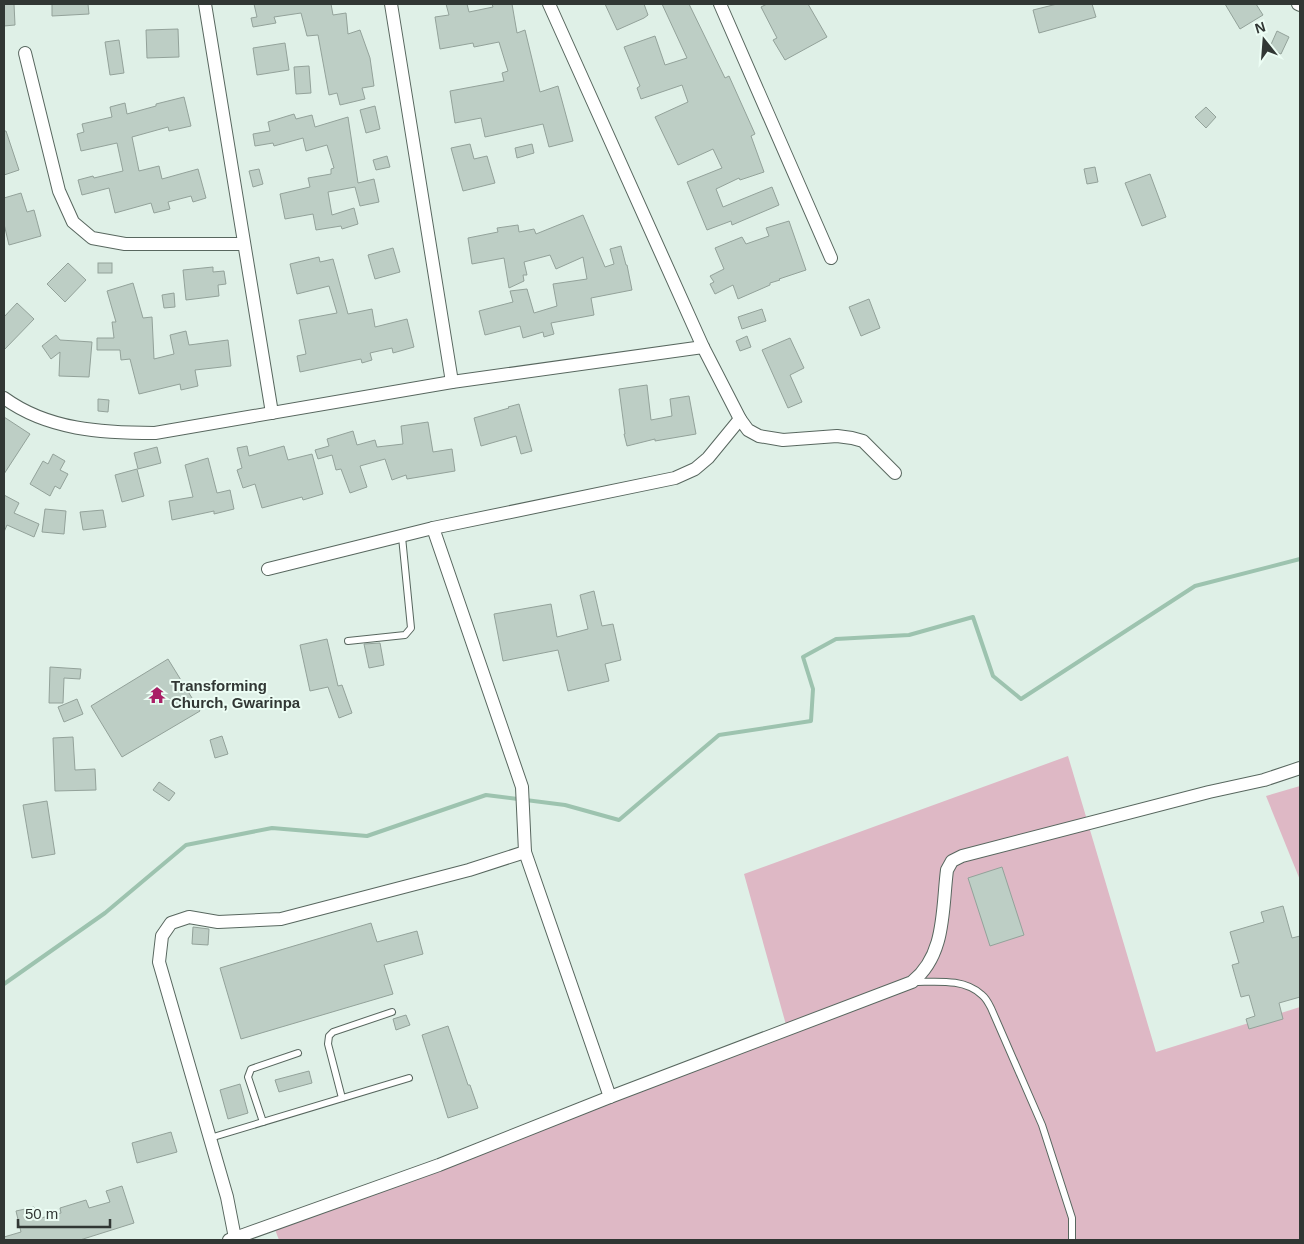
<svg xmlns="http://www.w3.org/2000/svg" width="1304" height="1244" viewBox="0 0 1304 1244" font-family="Helvetica,sans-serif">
<rect width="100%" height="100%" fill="#dff0e7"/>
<g fill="#deb8c5">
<path d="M1068,756l88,296 144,-45v233h-1021l-8,-21 517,-187 -44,-158z"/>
<path d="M1300,786v94l-34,-84z"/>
</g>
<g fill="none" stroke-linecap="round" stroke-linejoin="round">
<path stroke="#9dc3af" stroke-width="4" d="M4,984l101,-71 81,-68 86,-17 95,8 119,-41 79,10 54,15 100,-85 92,-14 2,-32 -10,-32 33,-18 73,-4 64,-18 20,59 28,23 174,-113 105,-27"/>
</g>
<g fill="#bdcec5" stroke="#93a29a">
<path d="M4,4h10l1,21 -11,1z"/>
<path d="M52,4h36l1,10 -37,2z"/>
<path d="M254,4h77l2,11 13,-2 2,21 12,-4 10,28 4,28 -12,2 3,11 -25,6 -3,-12 -8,2 -11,-60 -11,1 -6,-23 -27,4 2,6 -23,4 -2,-9 6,-1z"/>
<path d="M446,4h21l2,8 24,-5 -1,-3h20l5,29 8,-3 15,62 18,-6 15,55 -24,6 -6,-23 -58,13 -4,-19 -26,5 -5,-32 54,-10 -2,-8 6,-2 -9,-29 -25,5 -1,-4 -33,6 -5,-32 14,-2z"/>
<path d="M605,4h39l4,11 -4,3 -27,12z"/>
<path d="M662,4h27l36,74 4,-2 26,58 -4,2 13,36 -24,8 -1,-2 -23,11 7,18 49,-20 7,18 -47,20 -1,-4 -24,9 -20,-48 35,-14 -9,-19 -35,16 -23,-48 33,-15 -6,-17 -41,14 -4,-11 3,-2 -16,-39 31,-11 10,29 22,-7z"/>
<path d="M767,4h41l19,33 -42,23 -12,-20 4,-2 -16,-31z"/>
<path d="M1057,4h35l4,13 -57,16 -6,-23z"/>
<path d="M1225,4h31l7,11 -23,14z"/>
<path d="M178,29l1,28 -32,1 -1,-28z"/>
<path d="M1277,31l12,6 -8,17 -12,-5z"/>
<path d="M119,40l5,33 -14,2 -5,-33z"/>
<path d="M285,43l4,27 -32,5 -4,-27z"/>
<path d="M309,66l2,27 -15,1 -2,-27z"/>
<path d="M184,97l7,29 -22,5 -1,-4 -36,10 7,34 20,-5 3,13 36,-10 8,29 -13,4 -2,-6 -23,6 2,7 -16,4 -3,-10 -36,10 -6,-25 -27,7 -4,-15 15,-4 1,2 29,-7 -6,-28 -36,8 -4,-17 7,-2 -2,-8 30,-7 -2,-10 15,-4 2,11 29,-8v-2z"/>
<path d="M375,106l5,23 -14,4 -6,-23z"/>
<path d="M1206,107l10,10 -10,11 -11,-11z"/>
<path d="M294,114l2,5 16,-4 3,12 33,-10 10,66 16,-4 5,23 -19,4 -5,-19 -27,5 4,23 22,-7 4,16 -16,5 -1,-3 -25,4 -3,-16 -28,5 -5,-25 30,-7 -2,-9 23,-4v-5l3,-1 -7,-23 -21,6 -3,-13 -29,8 -1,-3 -18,3 -2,-12 17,-3 -2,-9z"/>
<path d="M4,131h2l13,39 -15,5z"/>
<path d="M470,144l4,15 13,-3 8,27 -32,8 -12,-43z"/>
<path d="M532,144l2,9 -17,5 -2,-10z"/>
<path d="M387,156l3,11 -14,3 -3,-10z"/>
<path d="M1095,167l3,15 -11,2 -3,-15z"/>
<path d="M259,169l4,15 -10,3 -4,-16z"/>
<path d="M1150,174l16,43 -24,9 -17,-43z"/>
<path d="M21,193l6,19 7,-2 7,26 -32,9 -5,-21v-26z"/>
<path d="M583,215l22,52 9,-3 -4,-15 11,-3 5,19h1l5,25 -41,8 3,17 -43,8 3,11 -10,3 -1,-5 -20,6 -3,-12 -35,9 -6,-24 34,-9 -3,-11 17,-2 7,24 23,-7 -4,-22 34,-5 -4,-22 -27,12 -6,-14 -26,7 3,13h-4l1,6 -15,7 -5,-30 -32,6 -4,-26 30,-6 -1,-4 21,-3 1,7 15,-3 2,5z"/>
<path d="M789,221l17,49 -27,9 1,1 -10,3v2l-32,14 -5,-14 -18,9 -5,-10 4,-2 -4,-6 14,-7 -9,-21 27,-11 4,7 23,-8 -3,-8z"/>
<path d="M393,248l7,24 -25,7 -7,-24z"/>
<path d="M319,257l1,5 13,-3 15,55 24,-5 3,18 32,-8 7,28 -21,6 -1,-5 -22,5 2,7 -10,3 -1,-4 -61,13 -3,-16 9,-2 -7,-34 38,-7 -8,-27 -32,8 -7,-30z"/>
<path d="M68,263l18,17 -21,22 -18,-18z"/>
<rect x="98" y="263" width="14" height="10"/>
<path d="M213,267v5l11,-1 2,13 -8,1 1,11 -33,4 -3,-30z"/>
<path d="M133,283l10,35 9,-1 2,42 20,-5 -4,-19 16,-4 3,14 39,-5 3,26 -36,4 3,16 -17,4 -1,-6 -41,10 -9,-35 -9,1 -1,-10h-23v-12h17l-2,-16h4l-9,-31z"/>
<path d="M174,293l1,14 -11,1 -2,-13z"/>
<path d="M869,299l11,29 -19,8 -12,-29z"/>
<path d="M17,303l17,16 -30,31v-33z"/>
<path d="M762,309l4,12 -24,8 -4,-12z"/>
<path d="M56,335l4,5 32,2 -3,35 -30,-1 1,-24 -9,7 -9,-13z"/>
<path d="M747,336l4,11 -11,4 -4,-10z"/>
<path d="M790,338l14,30 -14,7 12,27 -14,6 -26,-58z"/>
<path d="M647,385l4,35 21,-4 -2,-17 19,-3 7,38 -41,7v-2l-28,7 -3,-12h1l-6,-45z"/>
<path d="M98,399l11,1 -1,12 -10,-1z"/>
<path d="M519,404l13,47 -11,3 -5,-18 -35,10 -7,-28 35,-10 -1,-1z"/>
<path d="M4,417l26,17 -26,40z"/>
<path d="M428,422l5,30 19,-3 3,22 -48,8 -1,-4 -14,5 -7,-21 -25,7 7,21 -17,6 -9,-24 -5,1 -4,-15 -14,4 -3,-9 14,-4 -2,-7 26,-8 4,14 18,-5 2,7 26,-3 -2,-18z"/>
<path d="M247,446l2,10 35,-10 4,14 24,-6 11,40 -20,6 -1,-3 -40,11 -7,-24 -12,4 -6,-18 5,-2 -5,-20z"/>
<path d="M157,447l4,16 -23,6 -4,-16z"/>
<path d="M53,454l12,7 -5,9 8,4 -8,15 -5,-3 -5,10 -20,-12 13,-23 5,3z"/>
<path d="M208,458l9,35 13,-3 4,19 -20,5v-3l-42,9 -3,-19 24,-4 -8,-32z"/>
<path d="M137,469l7,27 -22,6 -7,-27z"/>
<path d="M4,495l15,8 -5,10 25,11 -5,13 -27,-12 -3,7z"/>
<path d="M45,509l21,2 -2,23 -22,-2z"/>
<path d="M103,510l3,17 -23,3 -3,-18z"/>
<path d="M594,591l8,35 11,-2 8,36 -16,4 4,17 -41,10 -10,-41 -55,11 -9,-47 57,-10 6,33 31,-8 -8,-34z"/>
<path d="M327,639l11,47 4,-1 10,28 -13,5 -11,-31 -18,4 -10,-46z"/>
<path d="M380,643l4,22 -15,3 -5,-24z"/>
<path d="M168,659l32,52 -78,46 -31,-51z"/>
<path d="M50,667l31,2 -1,10 -16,-1 -1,25h-14z"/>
<path d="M77,699l6,15 -19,8 -6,-15z"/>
<path d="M222,736l6,18 -13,4 -5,-18z"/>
<path d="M73,737l2,33 20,-1 1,21 -41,1 -2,-53z"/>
<path d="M159,782l16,11 -6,8 -16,-11z"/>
<path d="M47,801l8,53 -23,4 -9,-53z"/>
<path d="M1002,867l22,68 -34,11 -22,-68z"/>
<path d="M1283,906l9,32 8,-2v61l-21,6 4,16 -34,10 -3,-10 9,-3 -6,-21 -8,2 -9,-32 7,-2 -9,-31 34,-10 -3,-10z"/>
<path d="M371,923l6,19 40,-11 6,23 -39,11 9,29 -152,45 -21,-71z"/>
<path d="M193,927l16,2 -1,16 -16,-1z"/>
<path d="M406,1015l4,10 -14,5 -3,-11z"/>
<path d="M448,1026l20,59h2l8,23 -30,10 -26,-83z"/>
<path d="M309,1071l3,12 -33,9 -4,-12z"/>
<path d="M240,1084l8,29 -20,6 -8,-29z"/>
<path d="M171,1132l6,20 -40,11 -5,-20z"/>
<path d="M122,1186l12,37 -54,17h-76v-3l17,-5 -5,-21 18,-4 3,12 24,-6 -1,-5 26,-8 3,8 21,-6 -4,-11z"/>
</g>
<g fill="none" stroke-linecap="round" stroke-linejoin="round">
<g stroke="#58675f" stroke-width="8">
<g id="lane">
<path d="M348,641l57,-6 6,-7 -9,-91"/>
<path d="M913,982c23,0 51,-4 69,13 4,3 7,9 9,13l51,117 30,93v22"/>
<path d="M342,1098l-14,-54 1,-8 4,-4 59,-20"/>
<path d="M263,1122l-15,-45 3,-8 47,-16"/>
<path d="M210,1138l199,-60"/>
</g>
</g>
<g stroke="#58675f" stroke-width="14">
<g id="street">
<path d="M205,4l67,409"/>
<path d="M391,4l61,378"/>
<path d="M549,4l154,343 37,72 8,11 11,6 24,4 54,-4 15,2 11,3 32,32"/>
<path d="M720,4l111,254"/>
<path d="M1298,4l2,1"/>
<path d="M25,53l34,138 14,31 19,16 33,6h119"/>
<path d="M4,398c44,32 98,35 151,35l297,-51 251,-35"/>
<path d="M268,569l165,-41 242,-50 20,-9 13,-11 32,-39"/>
<path d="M525,852l85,245"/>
<path d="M235,1238l204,-73 171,-68 302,-115c34,-27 30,-73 35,-112l5,-9 10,-5 247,-64 55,-12 36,-12"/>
<path d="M229,1240l6,-2 -8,-41 -68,-235 3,-26 9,-13 18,-6 29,5 63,-3 188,-49 56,-18 -3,-65 -89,-259"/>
</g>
</g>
<use href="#lane" stroke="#fff" stroke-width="6"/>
<use href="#street" stroke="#fff" stroke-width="12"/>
</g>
<defs>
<g id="temple-bare" transform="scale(1.35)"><path d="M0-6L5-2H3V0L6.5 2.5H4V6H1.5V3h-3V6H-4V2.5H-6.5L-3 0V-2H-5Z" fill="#a92066" stroke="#ecfdf4" stroke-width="2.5" paint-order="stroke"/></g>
</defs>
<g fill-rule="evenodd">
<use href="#temple-bare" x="157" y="695"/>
</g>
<g text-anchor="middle" stroke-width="4" stroke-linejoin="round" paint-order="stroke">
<g font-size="15" font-weight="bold" fill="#313734" stroke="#ecfdf4" text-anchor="start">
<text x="171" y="691">Transforming<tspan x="171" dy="17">Church, Gwarinpa</tspan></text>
</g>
</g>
<rect width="1304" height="1244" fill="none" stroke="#313734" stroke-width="10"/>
<g transform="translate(1264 40) rotate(343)" stroke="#ecfdf4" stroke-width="4" paint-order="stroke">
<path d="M0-4L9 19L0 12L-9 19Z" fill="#313734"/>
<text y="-8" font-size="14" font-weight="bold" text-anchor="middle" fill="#313734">N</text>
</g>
<path d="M18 1219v8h92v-8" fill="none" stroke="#313734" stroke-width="2.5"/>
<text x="25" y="1219" font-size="15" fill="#313734" stroke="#ecfdf4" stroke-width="4" paint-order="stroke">50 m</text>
</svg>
